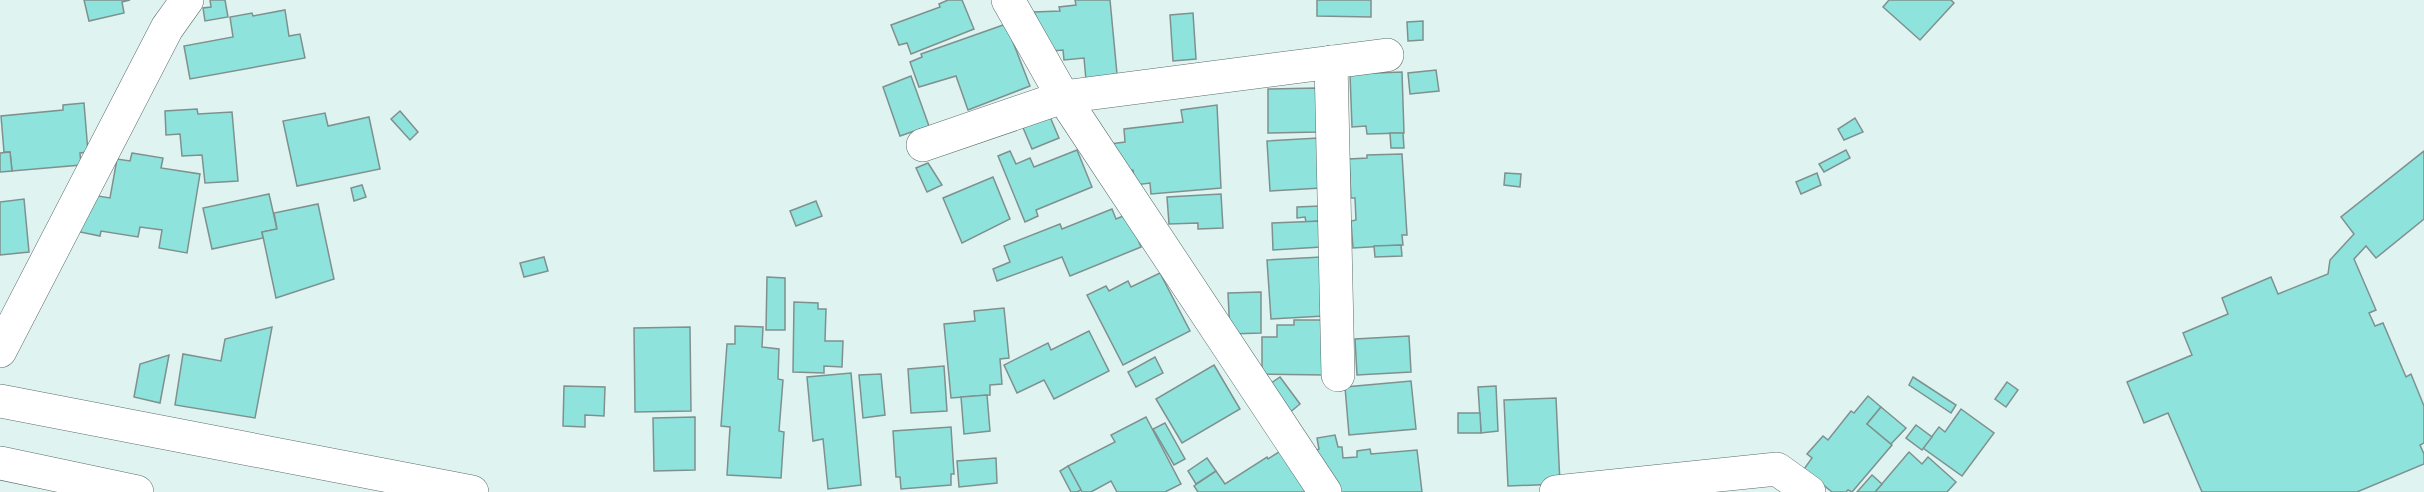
<svg xmlns="http://www.w3.org/2000/svg" width="2424" height="492" viewBox="0 0 2424 492" font-family="'Noto Serif',serif">
<style>
.building{fill:#8ee3dc;stroke:#7f918f;stroke-width:1.5}
.lines{fill:none;stroke-linecap:round;stroke-linejoin:round}
.minor-casing{stroke:#5b6d6b;stroke-width:34}
.tertiary-casing{stroke:#5b6d6b;stroke-width:34}
.minor{stroke:#fff;stroke-width:33}
.tertiary{stroke:#fff;stroke-width:33}
</style>
<rect width="100%" height="100%" fill="#dff3f1"/>
<g class="building">
<path d="M 84,0 L 130,0 L 122,2 L 124,13 L 89,21 Z"/>
<path d="M 210,0 L 225,0 L 228,17 L 205,21 L 203,8 L 211,7 Z"/>
<path d="M 948,0 L 962,0 L 974,29 L 911,54 L 907,43 L 899,45 L 891,25 L 940,7 L 939,4 Z"/>
<path d="M 1075,0 L 1110,0 L 1117,74 L 1086,80 L 1084,58 L 1064,60 L 1063,50 L 1052,51 L 1034,12 L 1060,11 L 1059,7 L 1076,5 Z"/>
<path d="M 1317,0 L 1371,0 L 1371,17 L 1317,16 Z"/>
<path d="M 1889,0 L 1951,0 L 1954,3 L 1920,40 L 1883,7 Z"/>
<path d="M 285,10 L 289,36 L 300,34 L 305,58 L 190,79 L 184,46 L 233,37 L 230,17 L 252,13 L 253,16 Z"/>
<path d="M 1193,13 L 1196,59 L 1173,61 L 1170,15 Z"/>
<path d="M 1423,21 L 1423,40 L 1408,41 L 1407,22 Z"/>
<path d="M 1006,24 L 1030,86 L 968,110 L 956,76 L 919,87 L 910,62 L 922,57 L 921,54 Z"/>
<path d="M 1436,70 L 1439,91 L 1410,94 L 1408,73 Z"/>
<path d="M 1402,72 L 1404,133 L 1367,134 L 1366,126 L 1352,127 L 1350,74 Z"/>
<path d="M 911,76 L 929,126 L 900,136 L 883,87 Z"/>
<path d="M 1317,88 L 1318,132 L 1268,133 L 1268,89 Z"/>
<path d="M 84,103 L 88,152 L 80,153 L 81,165 L 12,171 L 10,152 L 4,152 L 1,116 L 63,110 L 63,105 Z"/>
<path d="M 1217,105 L 1221,188 L 1151,194 L 1150,183 L 1135,185 L 1133,170 L 1123,171 L 1109,144 L 1125,142 L 1124,129 L 1183,122 L 1181,110 Z"/>
<path d="M 197,109 L 198,114 L 232,112 L 238,181 L 205,183 L 202,155 L 182,156 L 180,134 L 166,135 L 165,111 Z"/>
<path d="M 400,111 L 418,132 L 410,140 L 391,119 Z"/>
<path d="M 1048,112 L 1059,138 L 1032,149 L 1021,123 Z"/>
<path d="M 325,113 L 328,126 L 369,117 L 380,169 L 297,186 L 283,121 Z"/>
<path d="M 1855,118 L 1863,132 L 1844,140 L 1838,129 Z"/>
<path d="M 1390,133 L 1403,133 L 1404,148 L 1391,148 Z"/>
<path d="M 1318,138 L 1321,188 L 1270,191 L 1267,141 Z"/>
<path d="M 1077,150 L 1092,187 L 1036,210 L 1038,216 L 1025,222 L 998,156 L 1010,151 L 1016,164 L 1030,158 L 1034,167 Z"/>
<path d="M 1846,150 L 1850,158 L 1824,172 L 1819,164 Z"/>
<path d="M 2424,151 L 2424,219 L 2376,258 L 2366,246 L 2354,259 L 2376,310 L 2369,313 L 2375,326 L 2383,323 L 2406,377 L 2411,374 L 2424,406 L 2424,443 L 2420,445 L 2424,454 L 2424,464 L 2357,492 L 2202,492 L 2168,413 L 2144,423 L 2127,382 L 2192,355 L 2183,333 L 2228,314 L 2222,298 L 2271,277 L 2278,294 L 2328,274 L 2330,260 L 2354,234 L 2341,217 Z"/>
<path d="M 10,152 L 12,171 L 0,172 L 0,153 Z"/>
<path d="M 132,153 L 163,158 L 161,168 L 200,174 L 187,253 L 159,248 L 162,230 L 140,227 L 138,237 L 101,231 L 100,236 L 80,232 L 92,195 L 110,198 L 117,159 L 130,161 Z"/>
<path d="M 1402,154 L 1407,235 L 1402,235 L 1403,245 L 1353,248 L 1351,221 L 1356,220 L 1355,198 L 1351,198 L 1349,159 L 1367,158 L 1367,155 Z"/>
<path d="M 928,163 L 942,185 L 927,192 L 916,168 Z"/>
<path d="M 1505,173 L 1521,174 L 1520,187 L 1504,185 Z"/>
<path d="M 1817,173 L 1821,185 L 1801,194 L 1796,182 Z"/>
<path d="M 993,177 L 1010,219 L 962,243 L 943,198 Z"/>
<path d="M 362,185 L 366,197 L 354,201 L 351,188 Z"/>
<path d="M 269,194 L 277,229 L 262,232 L 263,238 L 212,249 L 203,208 Z"/>
<path d="M 1221,194 L 1223,228 L 1198,229 L 1198,223 L 1169,224 L 1167,197 Z"/>
<path d="M 24,199 L 29,252 L 0,255 L 0,202 Z"/>
<path d="M 816,201 L 822,216 L 796,226 L 790,211 Z"/>
<path d="M 318,204 L 334,279 L 276,298 L 262,232 L 277,229 L 274,213 Z"/>
<path d="M 1320,206 L 1321,221 L 1306,222 L 1305,217 L 1297,218 L 1297,207 Z"/>
<path d="M 1112,209 L 1116,219 L 1128,214 L 1141,247 L 1070,276 L 1062,257 L 997,281 L 993,269 L 1010,262 L 1004,246 L 1060,224 L 1062,229 Z"/>
<path d="M 1321,221 L 1321,247 L 1273,250 L 1272,223 Z"/>
<path d="M 1401,245 L 1402,256 L 1375,257 L 1374,246 Z"/>
<path d="M 544,257 L 548,271 L 524,277 L 520,263 Z"/>
<path d="M 1321,257 L 1324,316 L 1271,319 L 1267,260 Z"/>
<path d="M 1160,273 L 1190,331 L 1123,365 L 1087,295 L 1106,286 L 1109,291 L 1128,281 L 1131,287 Z"/>
<path d="M 767,277 L 785,278 L 785,330 L 766,330 Z"/>
<path d="M 1261,292 L 1261,333 L 1230,334 L 1228,293 Z"/>
<path d="M 794,302 L 818,303 L 818,309 L 826,309 L 825,341 L 843,341 L 842,367 L 824,366 L 824,373 L 793,372 Z"/>
<path d="M 1004,308 L 1009,358 L 1000,359 L 1002,384 L 990,385 L 990,395 L 951,398 L 944,324 L 975,321 L 974,311 Z"/>
<path d="M 1294,320 L 1325,320 L 1324,375 L 1262,374 L 1262,337 L 1277,337 L 1277,325 L 1294,325 Z"/>
<path d="M 735,326 L 763,327 L 762,347 L 779,349 L 778,379 L 783,380 L 779,431 L 784,432 L 781,478 L 727,475 L 730,427 L 721,426 L 727,344 L 735,344 Z"/>
<path d="M 272,327 L 255,418 L 175,405 L 183,354 L 221,361 L 225,339 Z"/>
<path d="M 690,327 L 691,411 L 635,412 L 634,328 Z"/>
<path d="M 1089,331 L 1109,371 L 1054,399 L 1044,380 L 1017,393 L 1004,365 L 1048,343 L 1051,350 Z"/>
<path d="M 1409,336 L 1411,372 L 1357,375 L 1355,339 Z"/>
<path d="M 169,355 L 160,403 L 134,397 L 140,364 Z"/>
<path d="M 1155,357 L 1163,373 L 1136,387 L 1128,372 Z"/>
<path d="M 1214,365 L 1240,409 L 1182,443 L 1156,399 Z"/>
<path d="M 944,366 L 947,411 L 911,413 L 908,369 Z"/>
<path d="M 851,373 L 861,485 L 828,489 L 823,439 L 813,441 L 807,377 Z"/>
<path d="M 881,374 L 885,415 L 863,418 L 859,375 Z"/>
<path d="M 1280,377 L 1300,404 L 1288,414 L 1267,386 Z"/>
<path d="M 1913,377 L 1956,405 L 1951,413 L 1909,385 Z"/>
<path d="M 1411,381 L 1416,429 L 1349,435 L 1345,387 Z"/>
<path d="M 2007,382 L 2018,390 L 2006,407 L 1995,399 Z"/>
<path d="M 564,386 L 605,387 L 604,416 L 585,415 L 585,427 L 563,426 Z"/>
<path d="M 1496,386 L 1498,431 L 1481,433 L 1478,387 Z"/>
<path d="M 987,395 L 990,431 L 964,434 L 961,397 Z"/>
<path d="M 1868,396 L 1881,407 L 1867,424 L 1892,445 L 1852,492 L 1848,490 L 1846,492 L 1832,492 L 1804,469 L 1812,458 L 1807,454 L 1823,436 L 1828,440 L 1851,411 L 1854,413 Z"/>
<path d="M 1556,398 L 1560,484 L 1508,486 L 1504,400 Z"/>
<path d="M 1881,407 L 1906,428 L 1891,444 L 1867,424 Z"/>
<path d="M 1961,409 L 1994,433 L 1962,476 L 1923,448 L 1939,427 L 1945,432 Z"/>
<path d="M 1458,413 L 1480,413 L 1481,433 L 1458,433 Z"/>
<path d="M 695,417 L 695,470 L 654,471 L 653,418 Z"/>
<path d="M 1146,417 L 1181,484 L 1165,492 L 1117,492 L 1111,481 L 1091,492 L 1082,492 L 1068,466 L 1115,442 L 1111,435 Z"/>
<path d="M 1165,423 L 1185,459 L 1174,465 L 1153,429 Z"/>
<path d="M 1916,425 L 1932,437 L 1922,450 L 1906,438 Z"/>
<path d="M 951,427 L 954,474 L 951,474 L 951,485 L 901,489 L 900,477 L 896,477 L 893,431 Z"/>
<path d="M 1335,435 L 1338,447 L 1342,447 L 1343,458 L 1357,457 L 1357,451 L 1370,449 L 1371,454 L 1417,450 L 1422,492 L 1341,492 L 1315,451 L 1319,449 L 1317,438 Z"/>
<path d="M 1282,450 L 1317,492 L 1198,492 L 1194,486 L 1216,471 L 1225,484 L 1267,457 L 1268,459 Z"/>
<path d="M 1909,452 L 1922,464 L 1928,457 L 1956,482 L 1947,492 L 1875,492 Z"/>
<path d="M 996,458 L 997,483 L 959,487 L 957,461 Z"/>
<path d="M 1207,458 L 1216,471 L 1196,484 L 1188,471 Z"/>
<path d="M 1068,466 L 1081,490 L 1077,492 L 1071,492 L 1060,471 Z"/>
<path d="M 1872,475 L 1882,484 L 1875,492 L 1857,492 Z"/>
</g>
<g class="lines">
<defs>
<g id="minor">
<path d="M 1008,0 L 1063,97 L 1325,492"/>
<path d="M 1331,62 L 1338,375"/>
<path d="M 923,145 L 1063,97 L 1387,55"/>
<path d="M 0,351 L 167,28 L 187,0"/>
<path d="M 0,401 L 472,492"/>
<path d="M 1556,492 L 1777,469 L 1809,492"/>
</g>
<path id="tertiary" d="M 0,463 L 137,492"/>
</defs>
<use href="#minor" class="minor-casing"/>
<use href="#tertiary" class="tertiary-casing"/>
<use href="#minor" class="minor"/>
<use href="#tertiary" class="tertiary"/>
</g>
</svg>
